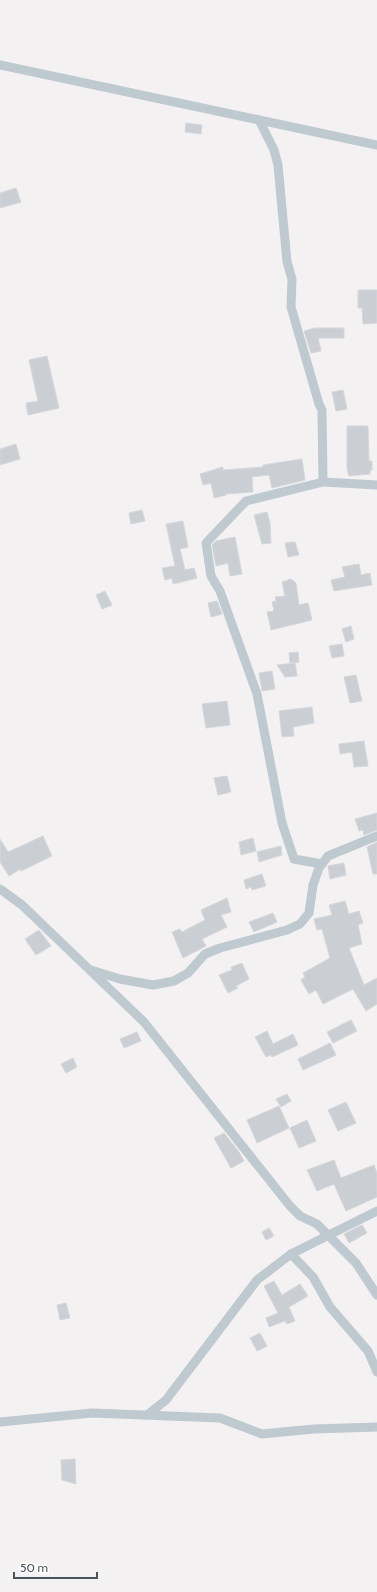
<svg xmlns="http://www.w3.org/2000/svg" width="377" height="1592" viewBox="0 0 377 1592" font-family="Cabin,sans-serif">
<style>
.building{fill:#cbced3;stroke:#d5d7dc}
.lines{fill:none;stroke-linecap:round;stroke-linejoin:round}
.minor{stroke:#bec9d0;stroke-width:9}
</style>
<rect width="100%" height="100%" fill="#f3f1f1"/>
<g class="building">
<path d="M 186,123 L 202,125 L 201,134 L 185,132 Z"/>
<path d="M 16,188 L 21,202 L 0,208 L 0,193 Z"/>
<path d="M 358,290 L 377,290 L 377,323 L 363,324 L 362,308 L 358,308 Z"/>
<path d="M 315,328 L 344,328 L 344,338 L 318,338 L 321,351 L 311,353 L 304,331 Z"/>
<path d="M 47,356 L 59,408 L 28,415 L 26,403 L 38,401 L 29,360 Z"/>
<path d="M 343,390 L 347,409 L 336,411 L 332,392 Z"/>
<path d="M 347,426 L 368,426 L 369,461 L 372,461 L 372,470 L 370,471 L 370,474 L 349,476 L 347,469 Z"/>
<path d="M 16,444 L 20,459 L 0,465 L 0,449 Z"/>
<path d="M 302,459 L 305,480 L 272,488 L 269,475 L 252,477 L 253,492 L 226,494 L 226,495 L 214,498 L 211,483 L 203,485 L 200,474 L 223,467 L 223,470 L 263,467 L 263,465 Z"/>
<path d="M 142,510 L 145,521 L 131,524 L 129,513 Z"/>
<path d="M 267,512 L 270,523 L 271,543 L 262,544 L 254,515 Z"/>
<path d="M 183,521 L 188,547 L 180,549 L 185,570 L 194,568 L 197,578 L 173,584 L 172,578 L 165,580 L 162,568 L 175,566 L 166,524 Z"/>
<path d="M 235,537 L 242,574 L 230,576 L 228,563 L 216,566 L 212,545 L 216,541 Z"/>
<path d="M 295,542 L 299,555 L 288,557 L 285,543 Z"/>
<path d="M 359,564 L 361,575 L 370,573 L 372,585 L 334,591 L 331,580 L 345,577 L 342,567 Z"/>
<path d="M 291,579 L 296,583 L 299,605 L 308,603 L 312,620 L 271,630 L 267,612 L 274,611 L 272,602 L 276,601 L 275,597 L 285,596 L 282,582 Z"/>
<path d="M 105,591 L 112,605 L 102,609 L 96,595 Z"/>
<path d="M 217,601 L 222,614 L 211,617 L 208,603 Z"/>
<path d="M 351,626 L 354,639 L 346,642 L 342,629 Z"/>
<path d="M 342,644 L 344,656 L 332,658 L 329,646 Z"/>
<path d="M 298,652 L 299,662 L 290,663 L 289,653 Z"/>
<path d="M 295,663 L 297,676 L 285,677 L 277,665 Z"/>
<path d="M 272,671 L 275,689 L 262,691 L 259,673 Z"/>
<path d="M 356,675 L 362,701 L 350,703 L 344,677 Z"/>
<path d="M 227,701 L 230,725 L 206,728 L 202,704 Z"/>
<path d="M 312,707 L 314,723 L 293,727 L 294,736 L 282,737 L 279,711 Z"/>
<path d="M 364,741 L 368,766 L 354,767 L 352,752 L 340,754 L 339,744 Z"/>
<path d="M 227,776 L 231,792 L 218,795 L 214,778 Z"/>
<path d="M 377,813 L 377,830 L 364,835 L 363,830 L 359,831 L 355,819 Z"/>
<path d="M 43,836 L 52,856 L 21,871 L 20,869 L 9,876 L 0,862 L 0,839 L 8,852 Z"/>
<path d="M 253,838 L 256,851 L 241,855 L 239,842 Z"/>
<path d="M 377,842 L 377,874 L 373,874 L 367,847 Z"/>
<path d="M 281,846 L 282,855 L 259,862 L 257,852 Z"/>
<path d="M 344,863 L 346,875 L 330,879 L 328,866 Z"/>
<path d="M 262,874 L 266,886 L 252,890 L 251,887 L 246,889 L 244,880 Z"/>
<path d="M 227,898 L 231,912 L 221,915 L 227,927 L 202,939 L 206,946 L 183,958 L 172,932 L 180,929 L 182,932 L 205,920 L 201,910 Z"/>
<path d="M 345,901 L 349,914 L 359,911 L 363,923 L 358,925 L 362,944 L 349,948 L 364,985 L 377,978 L 377,1004 L 366,1011 L 353,989 L 323,1004 L 316,990 L 309,994 L 301,980 L 305,977 L 303,973 L 330,958 L 322,929 L 317,930 L 314,919 L 332,915 L 329,905 Z"/>
<path d="M 273,913 L 277,922 L 254,932 L 249,922 Z"/>
<path d="M 39,930 L 51,946 L 36,955 L 25,939 Z"/>
<path d="M 242,963 L 249,979 L 236,986 L 238,988 L 228,993 L 219,975 L 232,970 L 231,967 Z"/>
<path d="M 351,1020 L 357,1031 L 333,1043 L 327,1032 Z"/>
<path d="M 267,1031 L 273,1044 L 293,1034 L 298,1045 L 272,1057 L 271,1055 L 266,1057 L 255,1037 Z"/>
<path d="M 137,1032 L 141,1041 L 124,1048 L 120,1039 Z"/>
<path d="M 330,1043 L 336,1055 L 303,1070 L 298,1059 Z"/>
<path d="M 73,1058 L 77,1067 L 66,1073 L 61,1064 Z"/>
<path d="M 287,1094 L 291,1101 L 281,1107 L 276,1099 Z"/>
<path d="M 346,1102 L 356,1123 L 338,1131 L 328,1110 Z"/>
<path d="M 279,1106 L 289,1128 L 257,1143 L 247,1120 Z"/>
<path d="M 307,1120 L 316,1141 L 299,1148 L 290,1128 Z"/>
<path d="M 224,1133 L 239,1152 L 244,1161 L 231,1168 L 214,1138 Z"/>
<path d="M 334,1160 L 341,1178 L 374,1165 L 377,1173 L 377,1197 L 346,1211 L 334,1184 L 317,1191 L 307,1170 Z"/>
<path d="M 362,1225 L 367,1233 L 349,1243 L 344,1234 Z"/>
<path d="M 269,1228 L 274,1236 L 266,1240 L 262,1232 Z"/>
<path d="M 274,1281 L 282,1295 L 300,1284 L 308,1296 L 289,1307 L 295,1321 L 287,1324 L 285,1321 L 269,1327 L 266,1318 L 278,1313 L 264,1286 Z"/>
<path d="M 66,1303 L 70,1318 L 60,1320 L 57,1305 Z"/>
<path d="M 260,1333 L 267,1346 L 257,1351 L 250,1338 Z"/>
<path d="M 75,1459 L 76,1484 L 62,1480 L 61,1460 Z"/>
</g>
<g class="lines">
<g class="minor">
<path d="M 0,65 L 377,145"/>
<path d="M 259,120 L 274,150 L 278,165 L 287,262 L 292,279 L 291,307 L 319,404 L 322,410 L 323,482 L 377,485"/>
<path d="M 322,864 L 294,859 L 282,823 L 257,694 L 220,591 L 211,576 L 206,543 L 246,501 L 323,482"/>
<path d="M 0,889 L 22,905 L 144,1022 L 290,1206 L 300,1216 L 317,1224 L 356,1263 L 377,1295"/>
<path d="M 91,970 L 120,979 L 153,985 L 174,981 L 188,973 L 205,954 L 220,948 L 287,930 L 300,924 L 309,913 L 313,885 L 319,868 L 328,856 L 377,836"/>
<path d="M 291,1254 L 313,1277 L 330,1307 L 368,1351 L 377,1372"/>
<path d="M 147,1415 L 166,1400 L 257,1280 L 291,1254 L 377,1211"/>
<path d="M 0,1422 L 92,1413 L 220,1418 L 262,1434 L 314,1429 L 377,1427"/>
</g>
</g>
<path d="M14 1572v6h83v-6" fill="none" stroke="#48555f" stroke-width="2"/>
<text x="20" y="1572" font-size="12" fill="#48555f" stroke="#ffffff" stroke-width="3" paint-order="stroke">50 m</text>
</svg>
